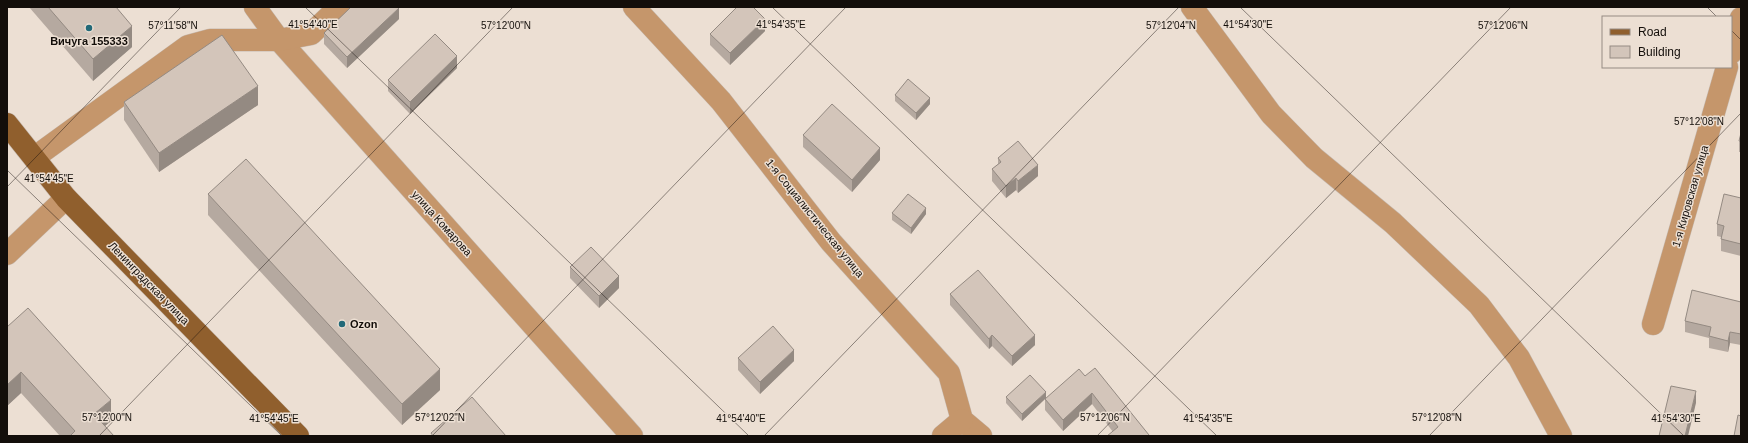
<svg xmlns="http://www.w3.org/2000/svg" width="1748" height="443" viewBox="0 0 1748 443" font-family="Arial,sans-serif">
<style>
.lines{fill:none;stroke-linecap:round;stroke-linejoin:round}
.minor-casing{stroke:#c5b9af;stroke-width:23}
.major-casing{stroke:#c5b9af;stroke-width:23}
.minor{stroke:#c5966b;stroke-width:22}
.major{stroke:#905f2d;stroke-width:22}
.wall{fill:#b5a9a0}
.shaded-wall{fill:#948a82}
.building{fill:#d3c5ba;stroke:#948a82}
.ticks{fill:none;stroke:#130e0a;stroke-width:1;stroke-opacity:0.45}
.poi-dot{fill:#226978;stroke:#ecdfd3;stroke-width:1.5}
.labels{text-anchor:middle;stroke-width:3;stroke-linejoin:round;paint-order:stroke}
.poi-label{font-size:11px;font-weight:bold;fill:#130e0a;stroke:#ecdfd3}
.street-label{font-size:11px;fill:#130e0a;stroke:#ecdfd3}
.ticks-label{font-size:10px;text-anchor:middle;fill:#130e0a;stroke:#ecdfd3;stroke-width:3;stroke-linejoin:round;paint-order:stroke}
</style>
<rect width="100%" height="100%" fill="#ecdfd3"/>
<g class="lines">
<defs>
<g id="minor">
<path d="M 255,7 L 279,40 L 632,436"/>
<path d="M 634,7 L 721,101 L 831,242 L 949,373 L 962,420 L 981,436"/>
<path d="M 1192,7 L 1271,114 L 1314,158 L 1393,223 L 1479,305 L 1519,358 L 1561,436"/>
<path d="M 1731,53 L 1741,18"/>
<path d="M 35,157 L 188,46 L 210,40 L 279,40 L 311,34 L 339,7"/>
<path d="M 7,254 L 66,198"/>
<path d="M 1653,324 L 1727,67"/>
<path d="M 943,436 L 962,420"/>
</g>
<path id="major" d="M 7,124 L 66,198 L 298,436"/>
</defs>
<use href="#minor" class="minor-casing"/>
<use href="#major" class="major-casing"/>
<use href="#minor" class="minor"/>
<use href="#major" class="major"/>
</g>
<g class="wall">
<path d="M 29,7 L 116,7 L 132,47 L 93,81 Z"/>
<path d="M 399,19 L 347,68 L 324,44 L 324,33 Z"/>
<path d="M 765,31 L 730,65 L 710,45 L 710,34 Z"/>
<path d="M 457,68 L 410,114 L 388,91 L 388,80 Z"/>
<path d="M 895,95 L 930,104 L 916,120 L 895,101 Z"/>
<path d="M 124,102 L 258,105 L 159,172 L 124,120 Z"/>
<path d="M 1741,133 L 1741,152 L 1739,152 L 1739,141 Z"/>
<path d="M 803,135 L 880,160 L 852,192 L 803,147 Z"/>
<path d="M 998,158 L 1038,176 L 1018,193 L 1016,190 L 1006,198 L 992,181 L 992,169 L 998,164 Z"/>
<path d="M 208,194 L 440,390 L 402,425 L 208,215 Z"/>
<path d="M 1741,198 L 1741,256 L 1721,251 L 1721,237 L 1717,236 L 1717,224 Z"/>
<path d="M 892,213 L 926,214 L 911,234 L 892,220 Z"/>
<path d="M 570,267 L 619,288 L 599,308 L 570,278 Z"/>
<path d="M 950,294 L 1035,345 L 1012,366 L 992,346 L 989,349 L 950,305 Z"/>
<path d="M 1741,302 L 1741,345 L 1730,343 L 1728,352 L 1709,348 L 1709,338 L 1685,332 L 1685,321 Z"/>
<path d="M 7,327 L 111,421 L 105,426 L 114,436 L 60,436 L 21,393 L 7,406 Z"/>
<path d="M 738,358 L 794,361 L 760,394 L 738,370 Z"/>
<path d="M 1085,376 L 1149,436 L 1113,432 L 1092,404 L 1063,431 L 1045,410 L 1045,399 Z"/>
<path d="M 1006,397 L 1046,398 L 1022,421 L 1006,403 Z"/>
</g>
<g class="shaded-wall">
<path d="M 399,8 L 399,19 L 347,68 L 347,57 Z"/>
<path d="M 765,19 L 765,31 L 730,65 L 730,53 Z"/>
<path d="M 132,26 L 132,47 L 93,81 L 93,59 Z"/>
<path d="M 457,56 L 457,68 L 410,114 L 410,102 Z"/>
<path d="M 258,86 L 258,105 L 159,172 L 159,153 Z"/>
<path d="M 930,98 L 930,104 L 916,120 L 916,113 Z"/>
<path d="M 880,148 L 880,160 L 852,192 L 852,180 Z"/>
<path d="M 1038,165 L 1038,176 L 1018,193 L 1018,181 Z"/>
<path d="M 1016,178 L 1016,190 L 1006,198 L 1006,186 Z"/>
<path d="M 926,208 L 926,214 L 911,234 L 911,228 Z"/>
<path d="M 619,276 L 619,288 L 599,308 L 599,296 Z"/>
<path d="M 1730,332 L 1730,343 L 1728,352 L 1728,341 Z"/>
<path d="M 992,335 L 992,346 L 989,349 L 989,339 Z"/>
<path d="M 1035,335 L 1035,345 L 1012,366 L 1012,356 Z"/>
<path d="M 794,350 L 794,361 L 760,394 L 760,382 Z"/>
<path d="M 440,369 L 440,390 L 402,425 L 402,404 Z"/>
<path d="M 21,372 L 21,393 L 7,406 L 7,385 Z"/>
<path d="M 1696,391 L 1696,403 L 1688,436 L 1685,436 Z"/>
<path d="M 1046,392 L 1046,398 L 1022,421 L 1022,414 Z"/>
<path d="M 1092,393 L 1092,404 L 1063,431 L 1063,420 Z"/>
<path d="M 111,400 L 111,421 L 94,435 L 94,414 Z"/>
</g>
<g class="building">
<path d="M 48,7 L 116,7 L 132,26 L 93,59 Z"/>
<path d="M 351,7 L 398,7 L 399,8 L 347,57 L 324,33 Z"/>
<path d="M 737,7 L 753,7 L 765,19 L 730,53 L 710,34 Z"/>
<path d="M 435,34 L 457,56 L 410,102 L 388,80 Z"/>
<path d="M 222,35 L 258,86 L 159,153 L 124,102 Z"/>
<path d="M 908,79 L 930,98 L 916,113 L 895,95 Z"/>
<path d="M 832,104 L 880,148 L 852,180 L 803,135 Z"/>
<path d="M 1741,133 L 1741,141 L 1739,141 Z"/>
<path d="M 1018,141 L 1038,165 L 1018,181 L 1016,178 L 1006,186 L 992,169 L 1001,162 L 998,158 Z"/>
<path d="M 246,159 L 440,369 L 402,404 L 208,194 Z"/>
<path d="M 908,194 L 926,208 L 911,228 L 892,213 Z"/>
<path d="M 1724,194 L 1741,198 L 1741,244 L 1721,239 L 1724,226 L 1717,224 Z"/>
<path d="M 591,247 L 619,276 L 599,296 L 570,267 Z"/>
<path d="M 978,270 L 1035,335 L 1012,356 L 992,335 L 989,339 L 950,294 Z"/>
<path d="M 1692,290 L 1741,302 L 1741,334 L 1730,332 L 1728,341 L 1709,336 L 1711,327 L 1685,321 Z"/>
<path d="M 28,308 L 111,400 L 94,414 L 114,436 L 70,436 L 75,431 L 21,372 L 7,385 L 7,327 Z"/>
<path d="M 773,326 L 794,350 L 760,382 L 738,358 Z"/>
<path d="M 1095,368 L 1149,435 L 1148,436 L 1107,436 L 1118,427 L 1092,393 L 1063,420 L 1045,399 L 1079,369 L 1085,376 Z"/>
<path d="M 1030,375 L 1046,392 L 1022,414 L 1006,397 Z"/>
<path d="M 1671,386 L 1696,391 L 1685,436 L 1659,436 Z"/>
<path d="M 472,397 L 506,436 L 433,436 L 431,433 Z"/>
<path d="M 1738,415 L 1741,416 L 1741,436 L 1734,436 Z"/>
</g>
<path class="ticks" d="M 305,7 L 749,436M 772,7 L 1217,436M 1240,7 L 1684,436M 1707,7 L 1717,17M 1731,30 L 1741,40M 7,170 L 282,436M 7,187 L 181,7M 99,436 L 513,7M 432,436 L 846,7M 764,436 L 1179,7M 1097,436 L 1511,7M 1429,436 L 1741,113"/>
<g class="poi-dot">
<circle cx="89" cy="28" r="4"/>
<circle cx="342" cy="324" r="4"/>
</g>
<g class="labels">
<g class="poi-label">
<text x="89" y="45">Вичуга 155333</text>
<text x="350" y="328" text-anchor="start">Ozon</text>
</g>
<g class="street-label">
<text transform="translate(1690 196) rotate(-74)" y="4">1-я Кировская улица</text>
<text transform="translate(815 218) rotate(51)" y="4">1-я Социалистическая улица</text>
<text transform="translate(442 223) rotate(48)" y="4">улица Комарова</text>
<text transform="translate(149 283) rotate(46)" y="4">Ленинградская улица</text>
</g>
</g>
<g class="ticks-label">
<text x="313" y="28">41°54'40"E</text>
<text x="781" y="28">41°54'35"E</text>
<text x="1248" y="28">41°54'30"E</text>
<text x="506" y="29">57°12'00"N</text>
<text x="1171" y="29">57°12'04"N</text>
<text x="1503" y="29">57°12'06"N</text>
<text x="173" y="29">57°11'58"N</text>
<text x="1699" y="125">57°12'08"N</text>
<text x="49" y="182">41°54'45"E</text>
<text x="107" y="421">57°12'00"N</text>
<text x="440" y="421">57°12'02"N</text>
<text x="1105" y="421">57°12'06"N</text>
<text x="1437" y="421">57°12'08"N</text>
<text x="274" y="422">41°54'45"E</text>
<text x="741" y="422">41°54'40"E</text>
<text x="1208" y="422">41°54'35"E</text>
<text x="1676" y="422">41°54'30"E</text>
</g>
<rect width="1748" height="443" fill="none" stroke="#130e0a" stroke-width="16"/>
<rect x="1602" y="16" width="130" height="52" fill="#ecdfd3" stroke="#958b83"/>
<rect x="1610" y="29" width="20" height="6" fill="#905f2d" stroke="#958b83"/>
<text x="1638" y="36" font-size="12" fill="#130e0a">Road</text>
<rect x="1610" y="46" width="20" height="12" fill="#d3c5ba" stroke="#958b83"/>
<text x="1638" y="56" font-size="12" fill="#130e0a">Building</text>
</svg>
